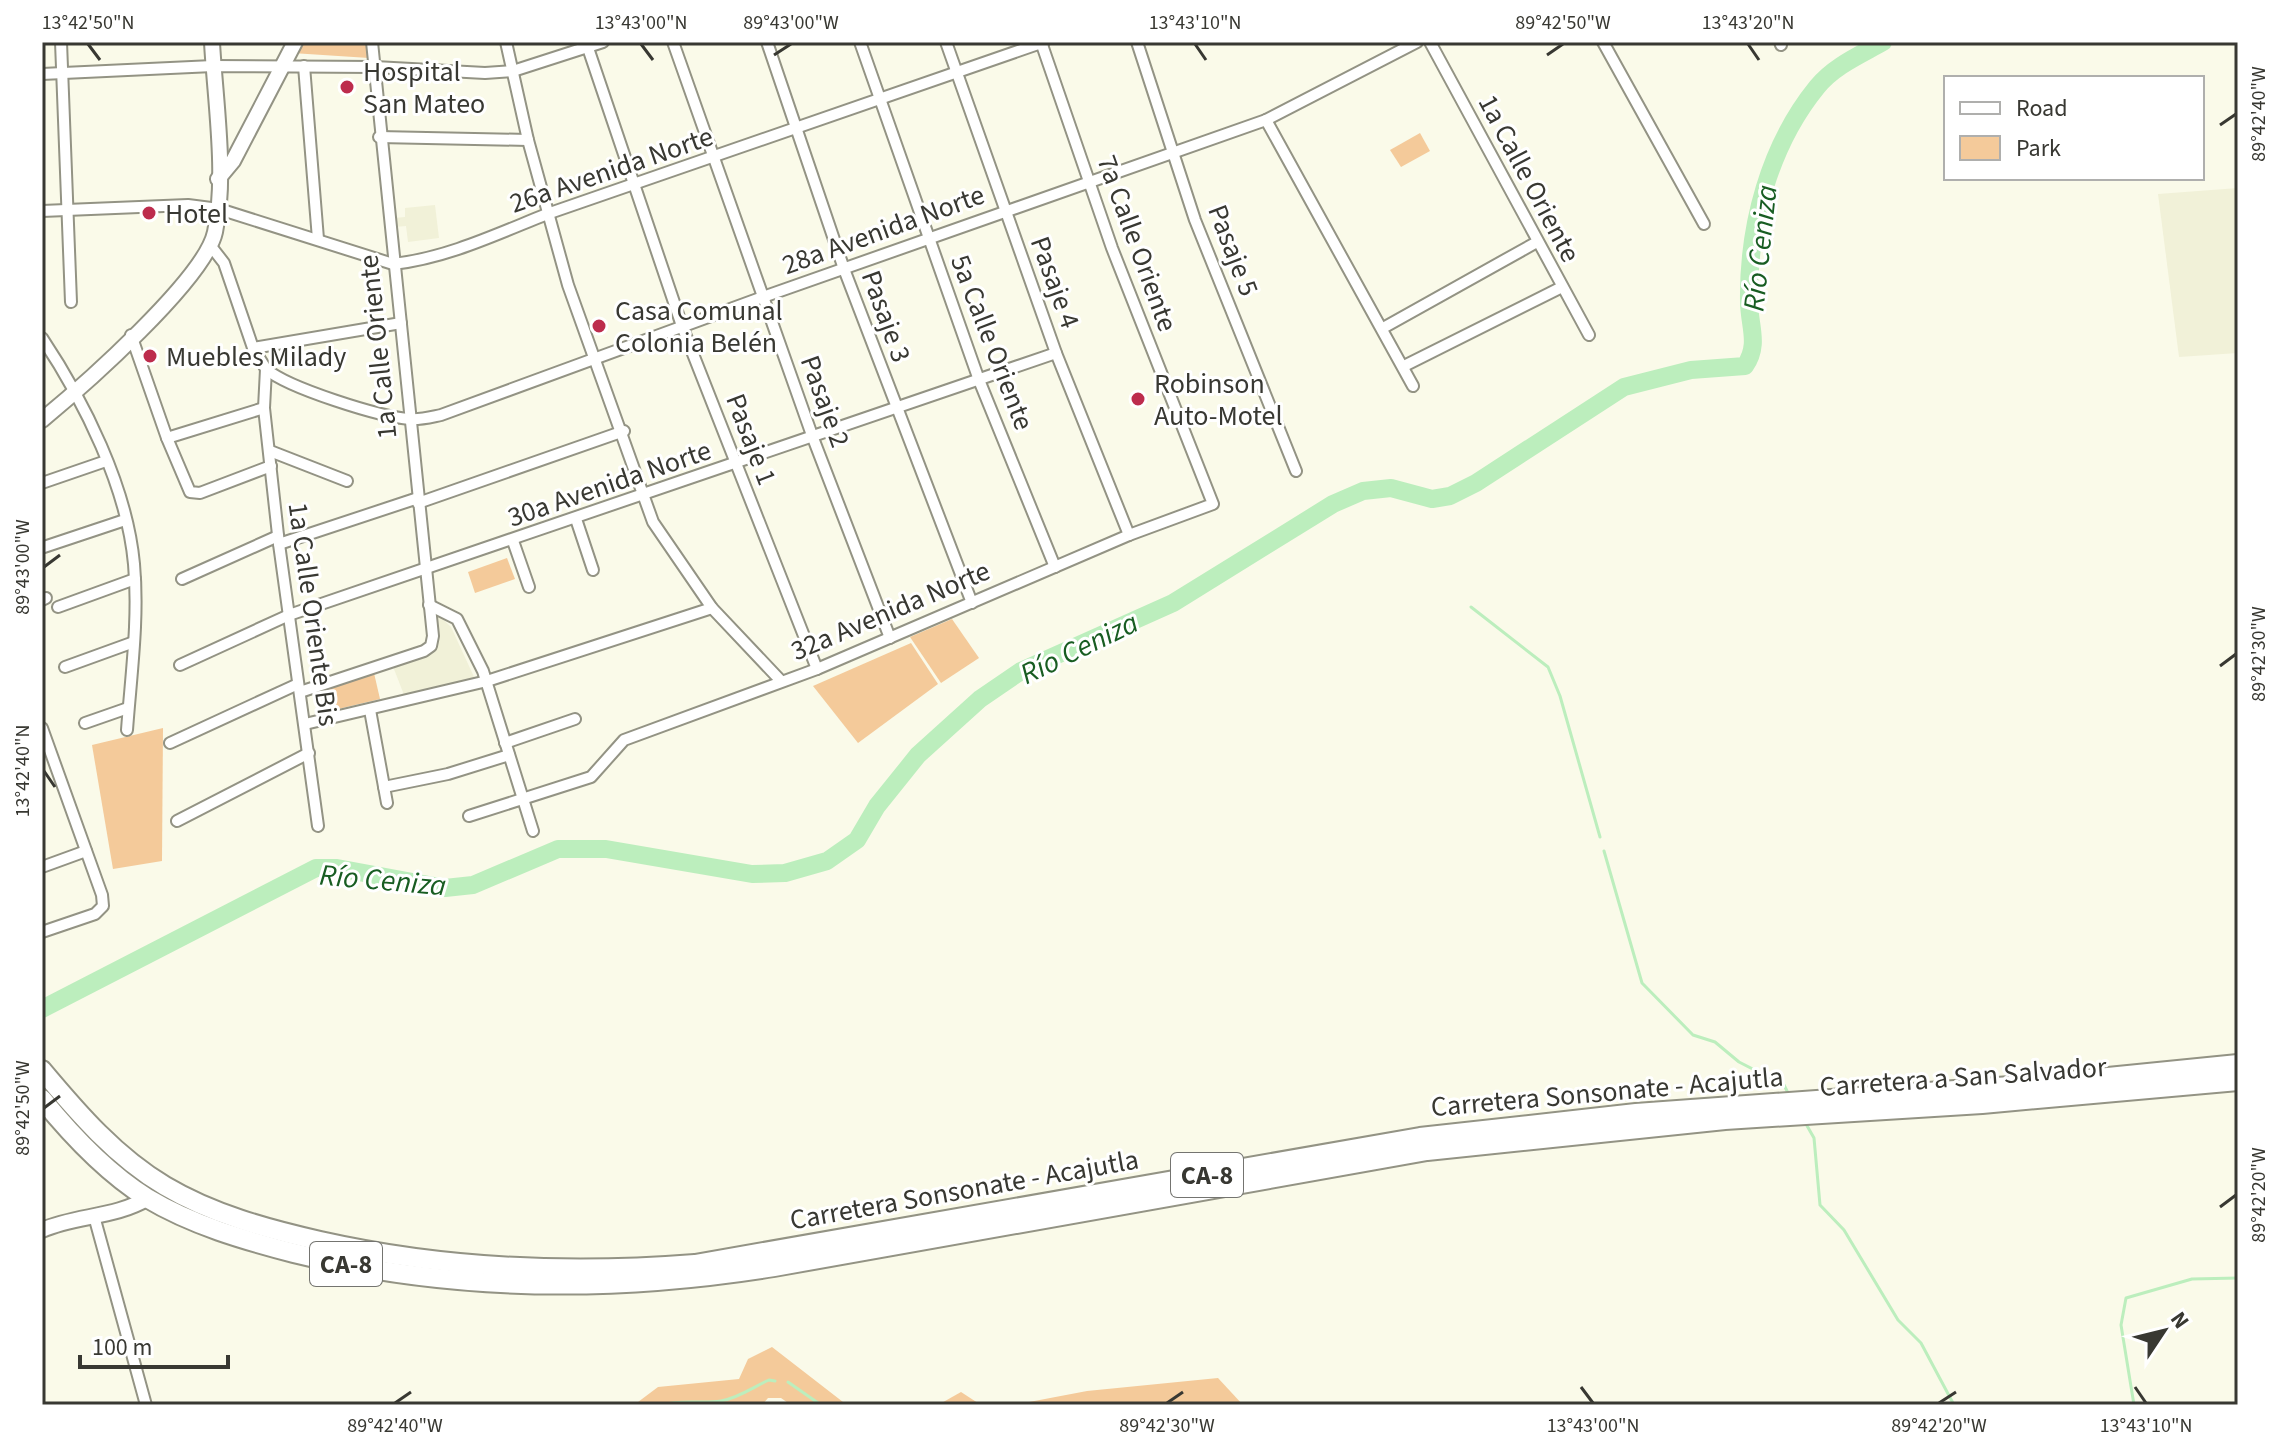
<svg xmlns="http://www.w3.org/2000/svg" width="2280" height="1447" viewBox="0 0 2280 1447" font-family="'Source Sans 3',sans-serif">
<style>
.built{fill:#f1f1d8}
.green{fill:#f4ca9a}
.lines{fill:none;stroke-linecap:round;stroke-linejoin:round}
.stream{stroke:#bceebd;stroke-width:3}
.river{stroke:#bceebd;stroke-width:18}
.street-casing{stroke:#939384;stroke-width:14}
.secondary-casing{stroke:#939384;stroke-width:18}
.highway-casing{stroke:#939384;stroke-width:22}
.street{stroke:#fff;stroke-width:10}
.secondary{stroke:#fff;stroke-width:14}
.highway{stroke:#fff;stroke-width:18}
.ticks{fill:none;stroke:#383832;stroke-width:3}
.poi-dot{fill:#bd2c4d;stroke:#fff;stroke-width:3}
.labels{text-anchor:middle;stroke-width:6;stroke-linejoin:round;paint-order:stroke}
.shield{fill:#fff;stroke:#747470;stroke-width:2}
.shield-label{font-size:26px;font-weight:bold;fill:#383832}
.poi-label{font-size:28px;fill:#383832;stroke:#fff;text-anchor:start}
.street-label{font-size:28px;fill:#383832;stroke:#fff}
.water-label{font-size:30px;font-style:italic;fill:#185d22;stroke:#fff}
.neatline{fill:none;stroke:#383832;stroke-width:3}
.ticks-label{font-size:20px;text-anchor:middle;fill:#383832}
</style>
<rect width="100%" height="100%" fill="#fafae9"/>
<g class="built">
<path d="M 2238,188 L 2238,353 L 2179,357 L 2158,194 Z"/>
<path d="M 435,205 L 439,238 L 408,242 L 406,226 L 395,227 L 394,218 L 405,217 L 405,208 Z"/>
<path d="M 432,609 L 451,627 L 475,679 L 406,700 L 392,664 L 428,653 Z"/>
</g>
<g class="green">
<path d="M 299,42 L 368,42 L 369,58 L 292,53 Z"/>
<path d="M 1420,133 L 1430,151 L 1401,167 L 1390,150 Z"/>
<path d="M 507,558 L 515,579 L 475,593 L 468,572 Z"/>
<path d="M 952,619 L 979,658 L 941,683 L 910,637 Z"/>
<path d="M 911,643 L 938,684 L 858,743 L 813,686 Z"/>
<path d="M 374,673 L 380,699 L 334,710 L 328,685 Z"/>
<path d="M 163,728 L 162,861 L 113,869 L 92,745 Z"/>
<path d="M 772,1347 L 843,1402 L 854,1405 L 791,1405 L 781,1398 L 768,1398 L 762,1405 L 634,1405 L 658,1387 L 739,1379 L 748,1359 Z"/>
<path d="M 1218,1378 L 1243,1405 L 1014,1405 L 1087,1391 Z"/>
<path d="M 961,1392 L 981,1405 L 938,1405 Z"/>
</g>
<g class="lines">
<g class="stream">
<path d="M 1471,607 L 1548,667 L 1560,696 L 1600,837"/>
<path d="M 1604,851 L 1642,983 L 1693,1035 L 1715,1042 L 1739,1062 L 1784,1085 L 1788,1093"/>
<path d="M 1806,1124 L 1814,1138 L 1820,1205 L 1844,1230 L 1898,1320 L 1921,1343 L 1954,1405"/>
<path d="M 788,1382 L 821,1405"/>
<path d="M 662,1405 C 682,1399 701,1404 721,1401 C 739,1398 753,1387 769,1380 L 775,1381"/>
<path d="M 2134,1405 L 2121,1325 L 2126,1298 L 2192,1279 L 2238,1278"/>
</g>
<path class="river" d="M 42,1009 L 316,868 L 337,868 L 445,888 L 473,885 L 558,849 L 606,849 L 752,874 L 785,873 L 827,861 L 857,840 L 877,806 L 918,755 L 980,699 L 1021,671 L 1173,603 L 1333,504 L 1363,491 L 1391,488 L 1432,499 L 1450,496 L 1476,483 L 1624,387 L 1691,370 L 1745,366 C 1760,344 1749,326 1749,301 C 1748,226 1769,146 1817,87 C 1834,66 1860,55 1883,42"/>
<defs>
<g id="street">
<path d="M 61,42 L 71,302"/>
<path d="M 506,42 L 528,140 L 568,285 L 653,522 L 712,608 L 781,681"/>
<path d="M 586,42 L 682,326 L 817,669"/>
<path d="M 673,42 L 813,438 L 890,638"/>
<path d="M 767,42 L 844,269 L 972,603"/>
<path d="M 860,42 L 979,380 L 1055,567"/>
<path d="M 946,42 L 1056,353 L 1129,535"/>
<path d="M 1137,42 L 1195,220 L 1296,471"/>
<path d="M 1430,42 L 1589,335"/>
<path d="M 1603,42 L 1704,224"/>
<path d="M 1780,42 L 1781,45"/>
<path d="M 304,66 L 318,239"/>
<path d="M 42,74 L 213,66 L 375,67 L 485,73 L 513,71 L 603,42"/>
<path d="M 1266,120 L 1413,386"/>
<path d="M 379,137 L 528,140"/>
<path d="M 42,211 L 188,205 L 219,209 L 393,264 C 447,258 497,234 547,214 L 1044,42"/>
<path d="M 210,245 L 224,263 L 253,348 L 266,369 L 264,408 L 279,544 L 318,826"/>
<path d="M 1383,328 L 1537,242"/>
<path d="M 131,335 L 167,438 L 190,492 L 200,493 L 271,466"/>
<path d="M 42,338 C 84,401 127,487 134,564 C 139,619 131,675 127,730"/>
<path d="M 253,348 L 401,323"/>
<path d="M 1404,366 L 1562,287"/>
<path d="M 266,369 C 288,388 380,417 410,419 C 420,420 431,417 441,415 L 763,297 L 1266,120 L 1417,42"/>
<path d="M 167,438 L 264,408"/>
<path d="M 270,451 L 347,481"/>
<path d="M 42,483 L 106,461"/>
<path d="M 418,503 L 624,431"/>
<path d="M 576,519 L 593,570"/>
<path d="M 513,541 L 529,587"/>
<path d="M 279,544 L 418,498"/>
<path d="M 44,547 L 125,520"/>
<path d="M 182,579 L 278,536"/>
<path d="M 42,600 L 46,598"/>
<path d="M 429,605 L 457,619 L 483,671 L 533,831"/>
<path d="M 58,607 L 135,579"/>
<path d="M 180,665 L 289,615 L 1056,353"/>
<path d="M 65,667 L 134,642"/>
<path d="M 300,692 L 424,651 L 431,646 L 433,636 L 372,42"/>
<path d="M 370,710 L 387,803"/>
<path d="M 85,723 L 128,708"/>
<path d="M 305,724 L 487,681 L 712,608"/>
<path d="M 42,728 L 102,895 L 103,906 L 95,914 L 42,932"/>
<path d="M 170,743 L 298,684"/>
<path d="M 505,743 L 575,719"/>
<path d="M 384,787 L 448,774 L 509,755"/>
<path d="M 469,816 L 591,777 L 624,740 L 817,669 L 1129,535 L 1213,504 L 1112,248 L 1041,42"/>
<path d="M 177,821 L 309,753"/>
<path d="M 42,867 L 86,851"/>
<path d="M 94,1216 L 146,1405"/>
</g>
<g id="secondary">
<path d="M 218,179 L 233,161 L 295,42"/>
<path d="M 42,420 C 82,387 205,279 215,232 C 227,175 215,100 212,42"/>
<path d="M 42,1230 C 77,1215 115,1218 148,1198"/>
</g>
<g id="highway">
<path d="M 42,1070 C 78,1113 116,1157 165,1186 C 212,1214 267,1229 320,1241 C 445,1269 568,1274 695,1264 L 1420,1137 L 1636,1113 L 2038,1084 L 2238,1064"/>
<path d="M 42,1099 C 72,1136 107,1173 147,1198 C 192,1225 244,1240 294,1253 C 453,1292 613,1293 774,1267 L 1427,1151 L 1725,1120 L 1982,1104 L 2238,1081"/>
</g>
</defs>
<use href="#street" class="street-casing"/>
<use href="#secondary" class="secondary-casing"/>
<use href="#highway" class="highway-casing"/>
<use href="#street" class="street"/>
<use href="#secondary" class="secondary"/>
<use href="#highway" class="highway"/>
</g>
<path class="ticks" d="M 88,44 L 100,60M 641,44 L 653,60M 1195,44 L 1206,60M 1748,44 L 1759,60M 774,55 L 791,44M 1547,55 L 1563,44M 2220,125 L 2236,114M 44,567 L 60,555M 2220,666 L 2236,654M 44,771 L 55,787M 44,1108 L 60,1096M 2220,1207 L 2236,1195M 1581,1387 L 1593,1403M 2135,1387 L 2146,1403M 395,1403 L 411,1392M 1167,1403 L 1183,1392M 1939,1403 L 1956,1392"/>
<g class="poi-dot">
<circle cx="347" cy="87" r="8"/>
<circle cx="149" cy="213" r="8"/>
<circle cx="599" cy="326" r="8"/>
<circle cx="150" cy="356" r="8"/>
<circle cx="1138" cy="399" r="8"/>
</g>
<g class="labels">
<g class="shield">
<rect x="1171" y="1153" width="72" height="44" rx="6"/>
<rect x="310" y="1242" width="72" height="44" rx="6"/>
</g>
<g class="shield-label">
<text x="1207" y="1184">CA-8</text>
<text x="346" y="1273">CA-8</text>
</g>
<g class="poi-label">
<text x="363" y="81">Hospital<tspan x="363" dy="32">San Mateo</tspan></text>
<text x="165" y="223">Hotel</text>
<text x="615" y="320">Casa Comunal<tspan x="615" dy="32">Colonia Belén</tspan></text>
<text x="166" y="366">Muebles Milady</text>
<text x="1154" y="393">Robinson<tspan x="1154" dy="32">Auto-Motel</tspan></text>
</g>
<g class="street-label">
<text transform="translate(611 169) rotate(-19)" y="10">26a Avenida Norte</text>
<text transform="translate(1530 178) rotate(62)" y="10">1a Calle Oriente</text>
<text transform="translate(883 229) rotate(-20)" y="10">28a Avenida Norte</text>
<text transform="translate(1138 243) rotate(70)" y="10">7a Calle Oriente</text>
<text transform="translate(1234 250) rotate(69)" y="10">Pasaje 5</text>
<text transform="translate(1056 282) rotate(70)" y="10">Pasaje 4</text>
<text transform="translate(887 316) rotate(70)" y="10">Pasaje 3</text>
<text transform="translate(993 342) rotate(69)" y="10">5a Calle Oriente</text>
<text transform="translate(377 347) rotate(-96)" y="10">1a Calle Oriente</text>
<text transform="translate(826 401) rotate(70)" y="10">Pasaje 2</text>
<text transform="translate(752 439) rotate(69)" y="10">Pasaje 1</text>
<text transform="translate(609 483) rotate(-19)" y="10">30a Avenida Norte</text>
<text transform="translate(890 610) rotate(-23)" y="10">32a Avenida Norte</text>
<text transform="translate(314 614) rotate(82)" y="10">1a Calle Oriente Bis</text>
<text transform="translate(1963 1076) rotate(-4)" y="10">Carretera a San Salvador</text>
<text transform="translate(1607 1091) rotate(-5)" y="10">Carretera Sonsonate - Acajutla</text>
<text transform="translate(964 1189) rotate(-10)" y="10">Carretera Sonsonate - Acajutla</text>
</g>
<g class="water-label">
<text transform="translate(1760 248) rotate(-84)" y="10">Río Ceniza</text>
<text transform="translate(1079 648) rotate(-26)" y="10">Río Ceniza</text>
<text transform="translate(383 880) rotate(5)" y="10">Río Ceniza</text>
</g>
</g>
<rect width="2280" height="1447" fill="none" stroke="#ffffff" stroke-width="88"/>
<rect x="1944" y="76" width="260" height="104" fill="#ffffff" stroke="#afafad" stroke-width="2"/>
<rect x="1960" y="102" width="40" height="12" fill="#ffffff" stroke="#afafad" stroke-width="2"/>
<text x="2016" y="116" font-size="24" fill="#383832">Road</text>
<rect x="1960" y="136" width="40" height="24" fill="#f4ca9a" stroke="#afafad" stroke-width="2"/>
<text x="2016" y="156" font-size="24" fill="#383832">Park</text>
<g transform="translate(2164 1331) rotate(55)" stroke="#ffffff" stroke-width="6" paint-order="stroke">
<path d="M0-6L14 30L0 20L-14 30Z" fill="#383832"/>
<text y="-12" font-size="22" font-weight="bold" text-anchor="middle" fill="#383832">N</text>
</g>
<path d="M80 1355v12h148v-12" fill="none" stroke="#383832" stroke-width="4"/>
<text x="92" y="1355" font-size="24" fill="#383832" stroke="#ffffff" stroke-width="6" paint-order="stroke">100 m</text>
<rect x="44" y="44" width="2192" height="1359" class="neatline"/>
<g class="ticks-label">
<text x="88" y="29">13°42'50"N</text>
<text x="641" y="29">13°43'00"N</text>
<text x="791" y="29">89°43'00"W</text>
<text x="1195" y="29">13°43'10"N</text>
<text x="1563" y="29">89°42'50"W</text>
<text x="1748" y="29">13°43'20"N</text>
<text transform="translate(2258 114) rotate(-90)" y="7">89°42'40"W</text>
<text transform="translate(22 567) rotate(-90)" y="7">89°43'00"W</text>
<text transform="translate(2258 654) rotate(-90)" y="7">89°42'30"W</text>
<text transform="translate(22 771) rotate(-90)" y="7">13°42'40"N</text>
<text transform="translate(22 1108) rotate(-90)" y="7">89°42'50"W</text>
<text transform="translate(2258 1195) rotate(-90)" y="7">89°42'20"W</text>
<text x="395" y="1432">89°42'40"W</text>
<text x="1167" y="1432">89°42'30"W</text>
<text x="1593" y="1432">13°43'00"N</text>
<text x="1939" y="1432">89°42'20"W</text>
<text x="2146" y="1432">13°43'10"N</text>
</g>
</svg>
